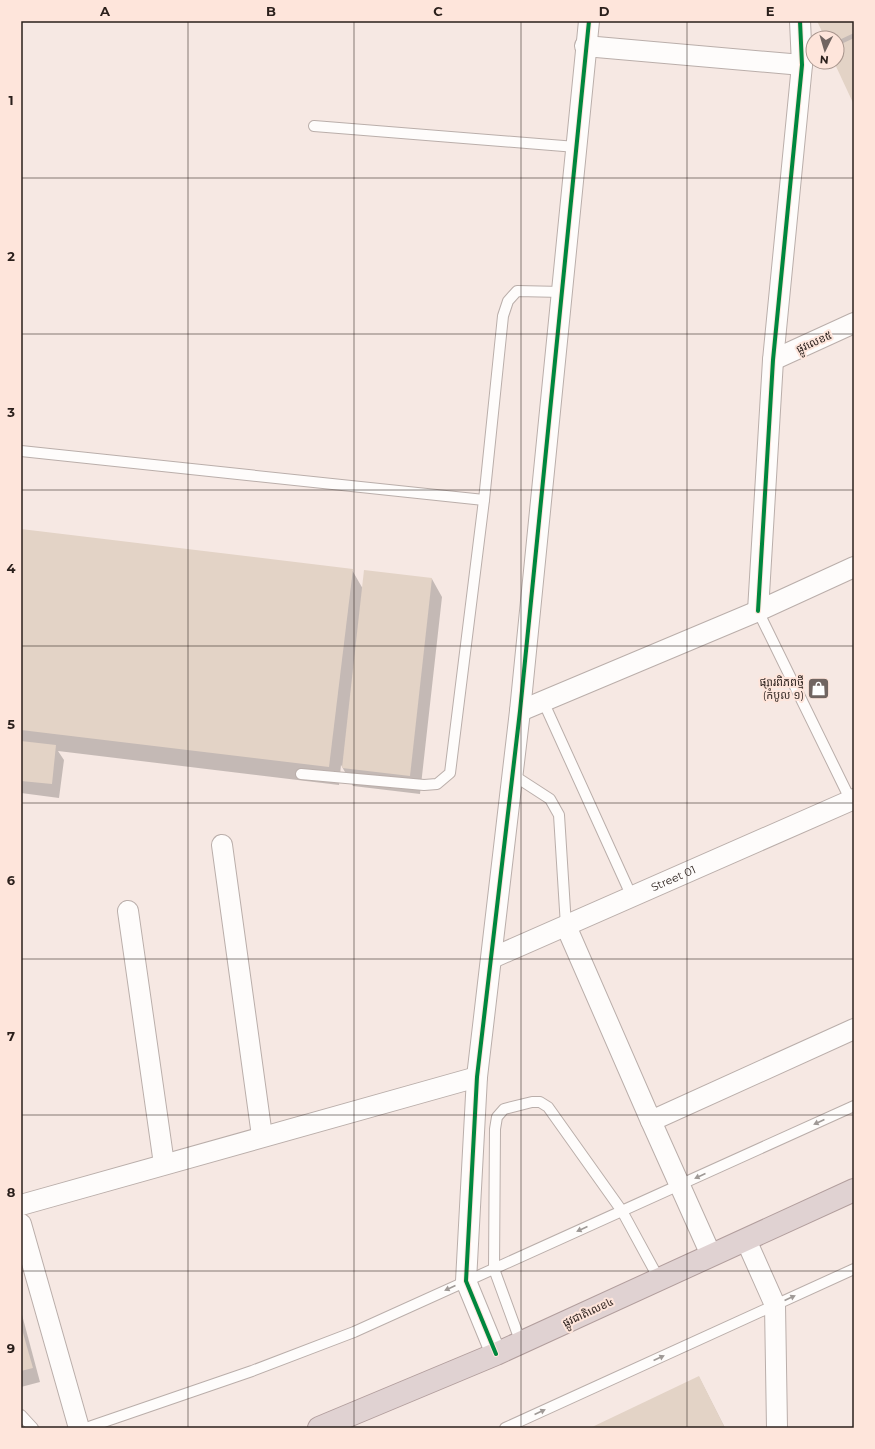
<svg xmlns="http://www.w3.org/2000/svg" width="875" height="1449" viewBox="0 0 875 1449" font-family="Montserrat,'Noto Sans Khmer',sans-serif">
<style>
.shadow{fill:#0003}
.building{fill:#e3d3c6}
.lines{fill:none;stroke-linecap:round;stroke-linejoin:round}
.lane-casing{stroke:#baaeaa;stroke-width:12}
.street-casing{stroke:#baaeaa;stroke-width:22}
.highway-casing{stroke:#b29e9d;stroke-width:24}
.lane{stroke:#fefcfb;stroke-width:10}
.street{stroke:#fefcfb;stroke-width:20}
.highway{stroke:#e0d2d2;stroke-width:22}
.cycleway-casing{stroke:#fee5db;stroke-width:6}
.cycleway{stroke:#00873e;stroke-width:4}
.oneway{fill:#9f9996}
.grid{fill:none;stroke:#2a1f1b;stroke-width:1;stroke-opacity:0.55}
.labels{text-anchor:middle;stroke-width:4;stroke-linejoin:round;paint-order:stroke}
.street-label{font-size:11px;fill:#2a1f1b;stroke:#fee5db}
.poi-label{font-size:11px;fill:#2a1f1b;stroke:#fee5db;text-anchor:end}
.neatline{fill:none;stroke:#2a1f1b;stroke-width:1.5}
.grid-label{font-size:13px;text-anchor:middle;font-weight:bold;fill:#2a1f1b}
</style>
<rect width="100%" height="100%" fill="#f6e8e3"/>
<g class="shadow">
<path d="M 819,21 L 854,21 L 854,102 L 835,62 L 837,62 L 837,38 L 826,38 Z"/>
<path d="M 21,530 L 352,570 L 363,589 L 432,579 L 442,597 L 420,794 L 353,786 L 341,765 L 339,785 L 58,751 L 64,760 L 59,798 L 21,793 Z"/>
<path d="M 21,1311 L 40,1382 L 21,1387 Z"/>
<path d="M 699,1377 L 725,1428 L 592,1428 Z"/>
</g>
<g class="building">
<path d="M 817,21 L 854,21 L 854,33 L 837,41 L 837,38 L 825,38 Z"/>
<path d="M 854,38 L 854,105 L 834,62 L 837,62 L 837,46 Z"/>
<path d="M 21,529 L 353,569 L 329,767 L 21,730 Z"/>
<path d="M 364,570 L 432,578 L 410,776 L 342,768 Z"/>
<path d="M 21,741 L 56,745 L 52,784 L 21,781 Z"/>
<path d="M 21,1326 L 33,1368 L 21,1371 Z"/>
<path d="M 699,1376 L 725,1428 L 590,1428 Z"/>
</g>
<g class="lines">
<defs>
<g id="lane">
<path d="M 314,126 L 576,147"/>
<path d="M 21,451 L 484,500"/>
<path d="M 758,611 L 851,801"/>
<path d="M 543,701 L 632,897"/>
<path d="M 301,774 L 424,785 L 437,784 L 450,773 L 484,500 L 503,316 L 508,301 L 517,291 L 562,292"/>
<path d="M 513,775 L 550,799 L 559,815 L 566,926"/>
<path d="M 521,1343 L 494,1269 L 495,1129 L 497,1117 L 504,1109 L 532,1102 L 540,1102 L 548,1107 L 622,1211 L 659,1279"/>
<path d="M 21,1415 L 33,1428"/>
<path d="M 86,1428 L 252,1371 L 354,1332 L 854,1106"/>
<path d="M 505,1428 L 854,1269"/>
</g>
<g id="street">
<path d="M 585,46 L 802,65"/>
<path d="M 773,360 L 854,323"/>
<path d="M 758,611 L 773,360 L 802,65 L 800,21"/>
<path d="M 520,711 L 758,611 L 854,567"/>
<path d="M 222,845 L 262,1136"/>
<path d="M 128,911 L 164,1164"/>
<path d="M 566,926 L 651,1121 L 854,1029"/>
<path id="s1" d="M 492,958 L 854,799"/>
<path d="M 651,1121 L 711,1255"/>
<path d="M 21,1205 L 477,1077"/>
<path d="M 21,1224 L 79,1428"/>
<path d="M 746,1240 L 775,1305 L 777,1428"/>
<path d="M 496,1354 L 466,1281 L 477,1077 L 520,711 L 589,21"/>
</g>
<path id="highway" d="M 319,1428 L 496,1354 L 854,1190"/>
</defs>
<use href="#lane" class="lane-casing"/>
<use href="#street" class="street-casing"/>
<use href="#highway" class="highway-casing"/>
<use href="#lane" class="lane"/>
<use href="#street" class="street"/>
<use href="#highway" class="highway"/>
<defs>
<g id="cycleway">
<path d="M 758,611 L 773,360 L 802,65 L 800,21"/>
<path d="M 496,1354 L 466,1281 L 477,1077 L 520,711 L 589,21"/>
</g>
</defs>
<use href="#cycleway" class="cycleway-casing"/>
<use href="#cycleway" class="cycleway"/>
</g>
<defs><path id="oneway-solid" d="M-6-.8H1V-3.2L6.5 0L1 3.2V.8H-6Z"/></defs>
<g class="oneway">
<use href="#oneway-solid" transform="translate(819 1122) rotate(155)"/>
<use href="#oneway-solid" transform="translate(700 1176) rotate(156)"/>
<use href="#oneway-solid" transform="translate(582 1229) rotate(156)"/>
<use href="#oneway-solid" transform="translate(450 1288) rotate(156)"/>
<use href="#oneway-solid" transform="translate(790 1298) rotate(-25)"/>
<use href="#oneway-solid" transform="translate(659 1358) rotate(-25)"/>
<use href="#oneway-solid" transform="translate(540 1412) rotate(-25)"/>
</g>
<path class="grid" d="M 188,21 L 188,1428M 354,21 L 354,1428M 521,21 L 521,1428M 687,21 L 687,1428M 21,178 L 854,178M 21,334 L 854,334M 21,490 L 854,490M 21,646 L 854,646M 21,803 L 854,803M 21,959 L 854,959M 21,1115 L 854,1115M 21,1271 L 854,1271"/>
<defs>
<symbol id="shop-square" viewBox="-11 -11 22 22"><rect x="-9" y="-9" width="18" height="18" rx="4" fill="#716561" stroke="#fee5db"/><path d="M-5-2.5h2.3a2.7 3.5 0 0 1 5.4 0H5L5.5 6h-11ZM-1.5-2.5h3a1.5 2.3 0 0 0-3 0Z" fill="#fff"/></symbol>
</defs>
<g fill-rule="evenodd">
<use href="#shop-square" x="806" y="676" width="25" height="25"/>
</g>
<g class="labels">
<g class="street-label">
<text transform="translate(814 342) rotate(-24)" y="4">ផ្លូវលេខ៥</text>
<text dy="4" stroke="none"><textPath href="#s1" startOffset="198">Street 01</textPath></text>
<text transform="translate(588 1312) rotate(-25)" y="4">ផ្លូវជាតិលេខ៤</text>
</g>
<g class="poi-label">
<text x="804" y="686">ផ្សារពិភពថ្មី<tspan x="804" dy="13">(កំបូល ១)</tspan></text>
</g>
</g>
<rect width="875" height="1449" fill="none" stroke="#fee5db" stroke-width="44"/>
<g transform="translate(825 50) rotate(185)"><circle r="19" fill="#fee5db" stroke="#a9968e"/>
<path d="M0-3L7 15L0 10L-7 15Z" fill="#716561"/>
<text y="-6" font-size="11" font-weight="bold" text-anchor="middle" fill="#2a1f1b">N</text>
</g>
<rect x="22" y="22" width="831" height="1405" class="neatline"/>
<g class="grid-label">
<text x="105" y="16">A</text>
<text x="271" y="16">B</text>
<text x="438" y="16">C</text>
<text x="604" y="16">D</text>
<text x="770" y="16">E</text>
<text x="11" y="105">1</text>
<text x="11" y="261">2</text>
<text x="11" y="417">3</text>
<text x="11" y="573">4</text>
<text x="11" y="729">5</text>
<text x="11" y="885">6</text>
<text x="11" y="1041">7</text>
<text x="11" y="1197">8</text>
<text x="11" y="1353">9</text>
</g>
</svg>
